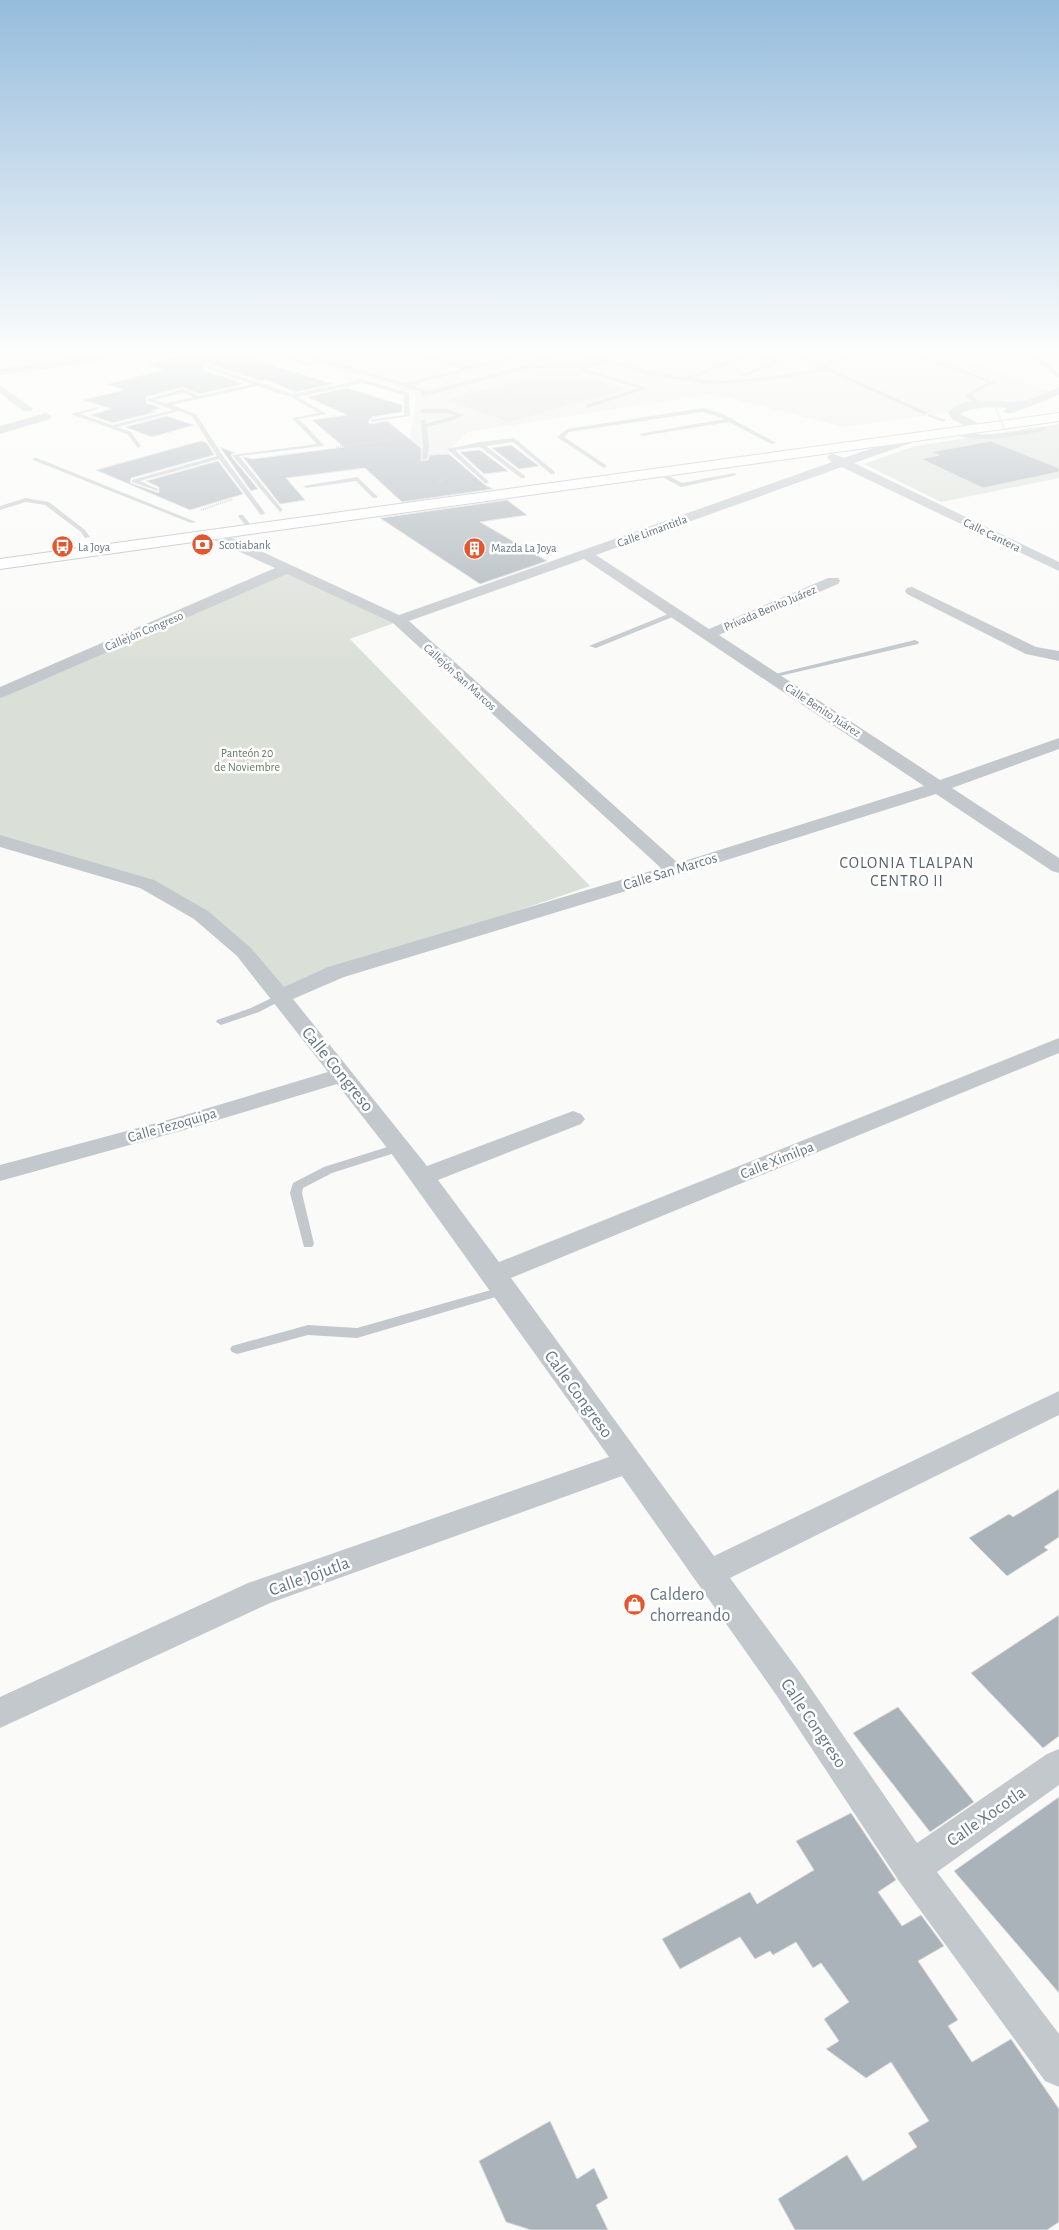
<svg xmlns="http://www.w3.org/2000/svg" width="1059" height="2230" viewBox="0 0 1059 2230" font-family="'Alegreya Sans',sans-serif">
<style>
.built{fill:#e8e9e9}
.green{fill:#dadfd7}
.building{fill:#aab3b9;stroke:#dcdcda}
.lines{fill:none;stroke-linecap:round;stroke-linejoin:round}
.secondary-casing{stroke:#b3babf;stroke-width:2}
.path{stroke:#bbbfc2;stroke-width:2;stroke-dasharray:1 1;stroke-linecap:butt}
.lane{fill:#c3c8cc;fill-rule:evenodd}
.street{fill:#c3c8cc;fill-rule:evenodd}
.secondary{fill:#fff;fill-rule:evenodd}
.path-bridge{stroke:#bbbfc2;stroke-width:2;stroke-dasharray:1 1;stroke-linecap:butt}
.labels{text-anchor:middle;stroke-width:5;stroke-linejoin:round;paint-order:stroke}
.far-street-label{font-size:12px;fill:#657683;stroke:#fff}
.far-poi-label{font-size:12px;fill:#657683;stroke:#fff;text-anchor:start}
.far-park-label{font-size:12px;fill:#687a64;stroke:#fff}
.street-label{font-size:15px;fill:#657683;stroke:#fff}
.neighbourhood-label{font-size:16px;letter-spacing:1px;fill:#57646e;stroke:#fff}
.near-street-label{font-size:18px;fill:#657683;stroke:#fff}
.near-poi-label{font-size:18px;fill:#657683;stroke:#fff;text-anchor:start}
</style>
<rect width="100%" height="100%" fill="#fafaf8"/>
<path class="built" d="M 289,352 L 944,352 L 1054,393 L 1035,401 L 843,427 L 712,394 L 467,432 L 451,448 L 444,458 L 408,488 L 407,455 L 417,394 L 284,354 Z"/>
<g class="green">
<path d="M 562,369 L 625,389 L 509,422 L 446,400 Z"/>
<path d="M 1059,424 L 1059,478 L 941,502 L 864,464 L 915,446 Z"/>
<path d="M 286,571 L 394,623 L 350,639 L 590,886 L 277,993 L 242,949 L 146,883 L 0,840 L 0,696 Z"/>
</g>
<g class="building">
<path d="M 195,352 L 231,352 L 333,384 L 295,392 L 267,380 L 261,381 L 206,363 L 203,367 L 204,370 L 244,384 L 199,394 L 182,387 L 146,397 L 146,403 L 161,408 L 151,411 L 156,412 L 113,423 L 90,415 L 111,409 L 84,400 L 123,390 L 108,384 L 164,370 L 147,365 Z"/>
<path d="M 347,388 L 402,405 L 402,412 L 372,417 L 368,422 L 370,424 L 387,421 L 421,448 L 421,461 L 428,460 L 430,455 L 449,454 L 485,485 L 493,489 L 402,502 L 365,468 L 286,478 L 305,500 L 280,504 L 243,457 L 253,459 L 344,447 L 312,420 L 347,415 L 307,397 Z"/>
<path d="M 167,416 L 194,425 L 152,437 L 125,427 Z"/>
<path d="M 201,441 L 207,443 L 214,455 L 131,478 L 130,483 L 159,493 L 159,487 L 146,481 L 218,461 L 243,494 L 190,510 L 96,470 Z"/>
<path d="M 991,441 L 1059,468 L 1059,472 L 983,488 L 921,459 L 939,455 L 931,452 Z"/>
<path d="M 511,445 L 539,466 L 519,469 L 492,448 Z"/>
<path d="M 220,447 L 235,453 L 231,454 L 231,456 L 258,489 L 251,491 Z"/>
<path d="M 480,450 L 508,471 L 484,474 L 460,452 Z"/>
<path d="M 507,500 L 527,515 L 480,522 L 547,561 L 480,584 L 380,518 Z"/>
<path d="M 1059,1489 L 1059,1537 L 1044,1547 L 1048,1550 L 1007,1576 L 969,1538 L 1009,1514 L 1013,1517 Z"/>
<path d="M 1059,1615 L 1059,1736 L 1043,1748 L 971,1673 Z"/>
<path d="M 898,1707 L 974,1802 L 930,1832 L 853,1733 Z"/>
<path d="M 1059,1797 L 1059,1993 L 954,1871 Z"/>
<path d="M 851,1813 L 896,1880 L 878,1892 L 902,1926 L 921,1915 L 944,1946 L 918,1961 L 958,2020 L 948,2026 L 972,2062 L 1011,2039 L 1059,2109 L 1059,2222 L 1047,2230 L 795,2230 L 778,2199 L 847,2155 L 863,2181 L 917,2147 L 908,2133 L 929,2121 L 891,2062 L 866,2078 L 826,2049 L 839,2041 L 824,2019 L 849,2002 L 821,1963 L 813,1968 L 796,1942 L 773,1955 L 770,1951 L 755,1959 L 740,1937 L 680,1969 L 662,1939 L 750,1892 L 757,1904 L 814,1870 L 796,1841 Z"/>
<path d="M 550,2121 L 577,2179 L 594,2168 L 608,2198 L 596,2205 L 608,2230 L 531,2230 L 506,2222 L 479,2161 Z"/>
</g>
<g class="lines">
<defs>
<path id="secondary" d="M 1059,413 L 1059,421 L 0,569 L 0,559 Z"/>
</defs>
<use href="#secondary" class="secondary-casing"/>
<g class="path">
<path d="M 235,352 L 256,359"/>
<path d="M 147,376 L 159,380"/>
<path d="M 343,403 L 358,414"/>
<path d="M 336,447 L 391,440 L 385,435"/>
<path d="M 437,483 L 448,478"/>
<path d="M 201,510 L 233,499"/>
</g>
<g class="lane">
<path d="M 267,352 L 275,352 L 313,365 L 308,366 Z"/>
<path d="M 301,352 L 404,383 L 463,369 L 405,352 L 414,352 L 469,367 L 529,352 L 532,354 L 410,385 L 428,391 L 531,364 L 574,365 L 601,362 L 569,354 L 535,364 L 532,362 C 573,339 621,367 662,373 C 669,375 678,378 685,377 C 720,371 747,340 783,362 L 741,377 L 741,375 L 775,362 L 759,357 L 751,357 L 691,378 C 733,385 779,375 821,368 L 782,352 C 796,352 806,362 819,364 C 829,365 853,352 868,352 L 825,366 L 928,413 L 923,414 L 827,371 L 761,381 L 705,384 L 650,375 L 606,363 L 581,368 L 648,388 L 588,408 L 586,405 L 639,388 L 579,370 L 580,368 L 531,368 L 424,396 L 421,394 L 422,392 L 299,355 Z"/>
<path d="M 905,352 L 913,352 L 995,382 L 972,395 L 983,405 L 978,406 L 965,395 L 988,382 Z"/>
<path d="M 1027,352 L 1033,352 L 1059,373 L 1059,378 Z"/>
<path d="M 207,365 L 293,394 L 356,381 L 358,378 L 409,393 L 410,416 L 370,422 L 372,419 L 404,415 L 404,395 L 362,383 L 298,397 L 327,414 L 299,419 L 323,444 L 323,446 L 239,456 L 282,509 L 283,510 L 280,512 L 232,455 L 317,444 L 292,418 L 319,413 L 291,397 L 257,386 L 172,405 L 196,414 L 223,456 L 265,513 L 262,515 L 260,514 L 219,459 L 140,481 L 158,489 L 158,491 L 132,482 L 132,480 L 217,456 L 192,416 L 179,411 L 118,427 L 131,432 L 141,446 L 138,448 L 127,434 L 71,414 L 98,407 L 98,409 L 80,414 L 112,425 L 173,410 L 147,401 L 147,399 L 183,389 L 199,396 L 251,384 L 205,368 ZM 183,393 L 193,397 L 166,403 L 155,400 Z"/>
<path d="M 703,408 L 723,414 L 776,443 L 771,444 L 729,422 L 642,436 L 639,434 L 725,419 L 703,412 L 569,432 L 564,437 L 606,465 L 607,466 L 604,468 L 557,437 L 567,429 Z"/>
<path d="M 447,409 L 463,415 L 456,419 L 427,427 L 429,447 L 427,459 L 422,460 L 423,447 L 421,420 L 425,420 L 426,424 L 455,415 L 447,413 L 422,413 L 419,411 L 422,409 Z"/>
<path d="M 928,414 L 946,420 L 943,422 L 928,416 Z"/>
<path d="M 1045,427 L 1047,430 C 1020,436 973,446 949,432 L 952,430 C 984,439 1013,432 1045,427 Z"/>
<path d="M 514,438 L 555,472 L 555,474 L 551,474 L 513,442 L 486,446 L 525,476 L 525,478 L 521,478 L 480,447 L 455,450 L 488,481 L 489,482 L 486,484 L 447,449 L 480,442 Z"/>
<path d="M 33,458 L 37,458 L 196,522 L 191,523 L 33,460 Z"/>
<path d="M 657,472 L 661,472 L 682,483 L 734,473 L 737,475 L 681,487 L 657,474 Z"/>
<path d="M 357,477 L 377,496 L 377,498 L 373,498 L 356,481 L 306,488 L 303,486 Z"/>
<path d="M 26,498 L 49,502 L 85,530 L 90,537 L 85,538 L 81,532 L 45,505 L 26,502 L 0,510 L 0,506 Z"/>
<path d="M 239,515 L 243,515 L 254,529 L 253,530 L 249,530 L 238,516 Z"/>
<path d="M 673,612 L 680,614 L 596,648 L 589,646 Z"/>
<path d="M 915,640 L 919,642 L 918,644 L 771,678 L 767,676 Z"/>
<path d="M 280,994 L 284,995 L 285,997 L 284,999 L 259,1012 L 221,1025 L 216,1022 L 217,1020 L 251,1008 Z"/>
<path d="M 400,1143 L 404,1144 L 406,1147 L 404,1150 L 332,1173 L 303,1188 L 302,1193 L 314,1244 L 312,1247 L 304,1247 L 290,1193 L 293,1183 L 324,1167 Z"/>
<path d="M 505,1286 L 509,1287 L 511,1290 L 509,1293 L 357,1338 L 308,1335 L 237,1354 L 232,1352 L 230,1349 L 232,1346 L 308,1325 L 357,1328 Z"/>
</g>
<g class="street">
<path d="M 108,352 L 131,352 L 126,355 L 81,364 L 0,375 L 0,369 Z"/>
<path d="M 0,385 L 31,407 L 33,409 L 31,411 L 23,411 L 0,393 Z"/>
<path d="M 1059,388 L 1059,395 L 1013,413 L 1005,413 L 1003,411 L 1007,408 C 992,407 975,406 960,414 L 982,425 L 984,428 L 978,432 L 953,420 L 948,413 C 966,392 1000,405 1023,401 C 1035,399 1047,391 1059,388 Z"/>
<path d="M 46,413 L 52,417 L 50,419 L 0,434 L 0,426 Z"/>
<path d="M 913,434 L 917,435 L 919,438 L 917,441 L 854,463 L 1059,562 L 1059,571 L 842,467 L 596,555 L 709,629 L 828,578 L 838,578 L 840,581 L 838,584 L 719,635 L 940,780 L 1059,738 L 1059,749 L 952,788 L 1059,858 L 1059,873 L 1052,871 L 936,794 L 682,874 L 344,977 L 293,999 L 427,1166 L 565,1114 L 573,1111 L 581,1114 L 585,1119 L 581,1124 L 438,1180 L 499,1262 L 1059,1038 L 1059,1053 L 511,1278 L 714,1556 L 1059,1391 L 1059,1415 L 730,1578 L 801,1674 L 917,1843 L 1047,1754 L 1059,1749 L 1059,1785 L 937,1872 L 1059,2034 L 1059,2087 L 1045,2081 L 899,1881 L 777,1696 L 622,1476 L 270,1603 L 0,1728 L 0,1697 L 248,1583 L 609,1457 L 391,1153 L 337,1084 L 191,1128 L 0,1181 L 0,1165 L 175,1118 L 328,1072 L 237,956 L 194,919 L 140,888 L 0,847 L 0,835 L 154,880 L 208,911 L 251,948 L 284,987 L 328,967 L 661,868 L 393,623 L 287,574 L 6,696 L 0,698 L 0,687 L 275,568 L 207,537 L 205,534 L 207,531 L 217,531 L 399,615 L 832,462 L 827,458 L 829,455 L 833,454 L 844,458 ZM 584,559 L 924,786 L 678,863 L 409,621 Z"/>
<path d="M 912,587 L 1036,647 L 1059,651 L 1059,661 L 1026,654 L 907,594 L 905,591 L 907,588 Z"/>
</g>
<use href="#secondary" class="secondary"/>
<path class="path-bridge" d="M 996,409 L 1005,430"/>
</g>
<linearGradient id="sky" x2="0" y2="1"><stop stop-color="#96bcdc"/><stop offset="0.53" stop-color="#fdfdfc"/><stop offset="1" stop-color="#fdfdfc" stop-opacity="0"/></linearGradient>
<rect width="1059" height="665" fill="url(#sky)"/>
<defs>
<symbol id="bank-disc" viewBox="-11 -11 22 22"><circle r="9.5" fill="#e4572e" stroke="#fff"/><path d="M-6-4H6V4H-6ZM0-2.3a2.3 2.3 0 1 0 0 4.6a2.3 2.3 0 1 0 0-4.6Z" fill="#fff"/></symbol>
<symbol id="bus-disc" viewBox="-11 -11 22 22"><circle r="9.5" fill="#e4572e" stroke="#fff"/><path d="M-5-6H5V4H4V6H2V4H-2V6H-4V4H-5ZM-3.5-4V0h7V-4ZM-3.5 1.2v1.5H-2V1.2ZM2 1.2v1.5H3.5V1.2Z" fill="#fff"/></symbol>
<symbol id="building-disc" viewBox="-11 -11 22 22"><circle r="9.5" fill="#e4572e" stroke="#fff"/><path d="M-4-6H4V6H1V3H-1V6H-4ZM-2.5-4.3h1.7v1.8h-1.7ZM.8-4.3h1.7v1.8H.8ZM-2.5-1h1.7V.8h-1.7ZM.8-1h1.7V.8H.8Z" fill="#fff"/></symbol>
<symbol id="shop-disc" viewBox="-11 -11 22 22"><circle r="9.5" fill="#e4572e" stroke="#fff"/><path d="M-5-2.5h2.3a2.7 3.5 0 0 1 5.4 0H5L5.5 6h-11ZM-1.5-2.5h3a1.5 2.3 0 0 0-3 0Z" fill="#fff"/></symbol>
</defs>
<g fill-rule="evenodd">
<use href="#bank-disc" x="190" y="532" width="25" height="25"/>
<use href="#bus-disc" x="50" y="534" width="25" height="25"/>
<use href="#building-disc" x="462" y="536" width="25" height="25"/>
<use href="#shop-disc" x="622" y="1592" width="25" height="25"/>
</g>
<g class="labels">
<g class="far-street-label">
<text transform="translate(652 531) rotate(-20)" y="4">Calle Limantitla</text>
<text transform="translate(992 535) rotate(26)" y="4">Calle Cantera</text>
<text transform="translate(770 608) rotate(-23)" y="4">Privada Benito Juárez</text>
<text transform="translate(144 631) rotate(-23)" y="4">Callejón Congreso</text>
<text transform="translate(460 677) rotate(42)" y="4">Callejón San Marcos</text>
<text transform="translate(823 710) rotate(33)" y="4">Calle Benito Juárez</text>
</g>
<g class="far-poi-label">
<text x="219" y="549">Scotiabank</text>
<text x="78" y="551">La Joya</text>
<text x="491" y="552">Mazda La Joya</text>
</g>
<g class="far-park-label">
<text x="247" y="757">Panteón 20<tspan x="247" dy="14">de Noviembre</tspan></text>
</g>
<g class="street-label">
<text transform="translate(670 871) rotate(-17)" y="5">Calle San Marcos</text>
<text transform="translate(172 1125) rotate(-16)" y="5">Calle Tezoquipa</text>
<text transform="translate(777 1160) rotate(-22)" y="5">Calle Ximilpa</text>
</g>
<g class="neighbourhood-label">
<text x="907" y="868">COLONIA TLALPAN<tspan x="907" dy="18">CENTRO II</tspan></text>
</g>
<g class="near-street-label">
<text transform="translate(338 1069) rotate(51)" y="6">Calle Congreso</text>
<text transform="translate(579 1394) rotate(54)" y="6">Calle Congreso</text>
<text transform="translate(309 1576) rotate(-20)" y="6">Calle Jojutla</text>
<text transform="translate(814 1723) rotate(56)" y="6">Calle Congreso</text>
<text transform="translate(986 1816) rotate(-35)" y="6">Calle Xocotla</text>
</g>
<g class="near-poi-label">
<text x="650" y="1600">Caldero<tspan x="650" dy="21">chorreando</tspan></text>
</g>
</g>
</svg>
